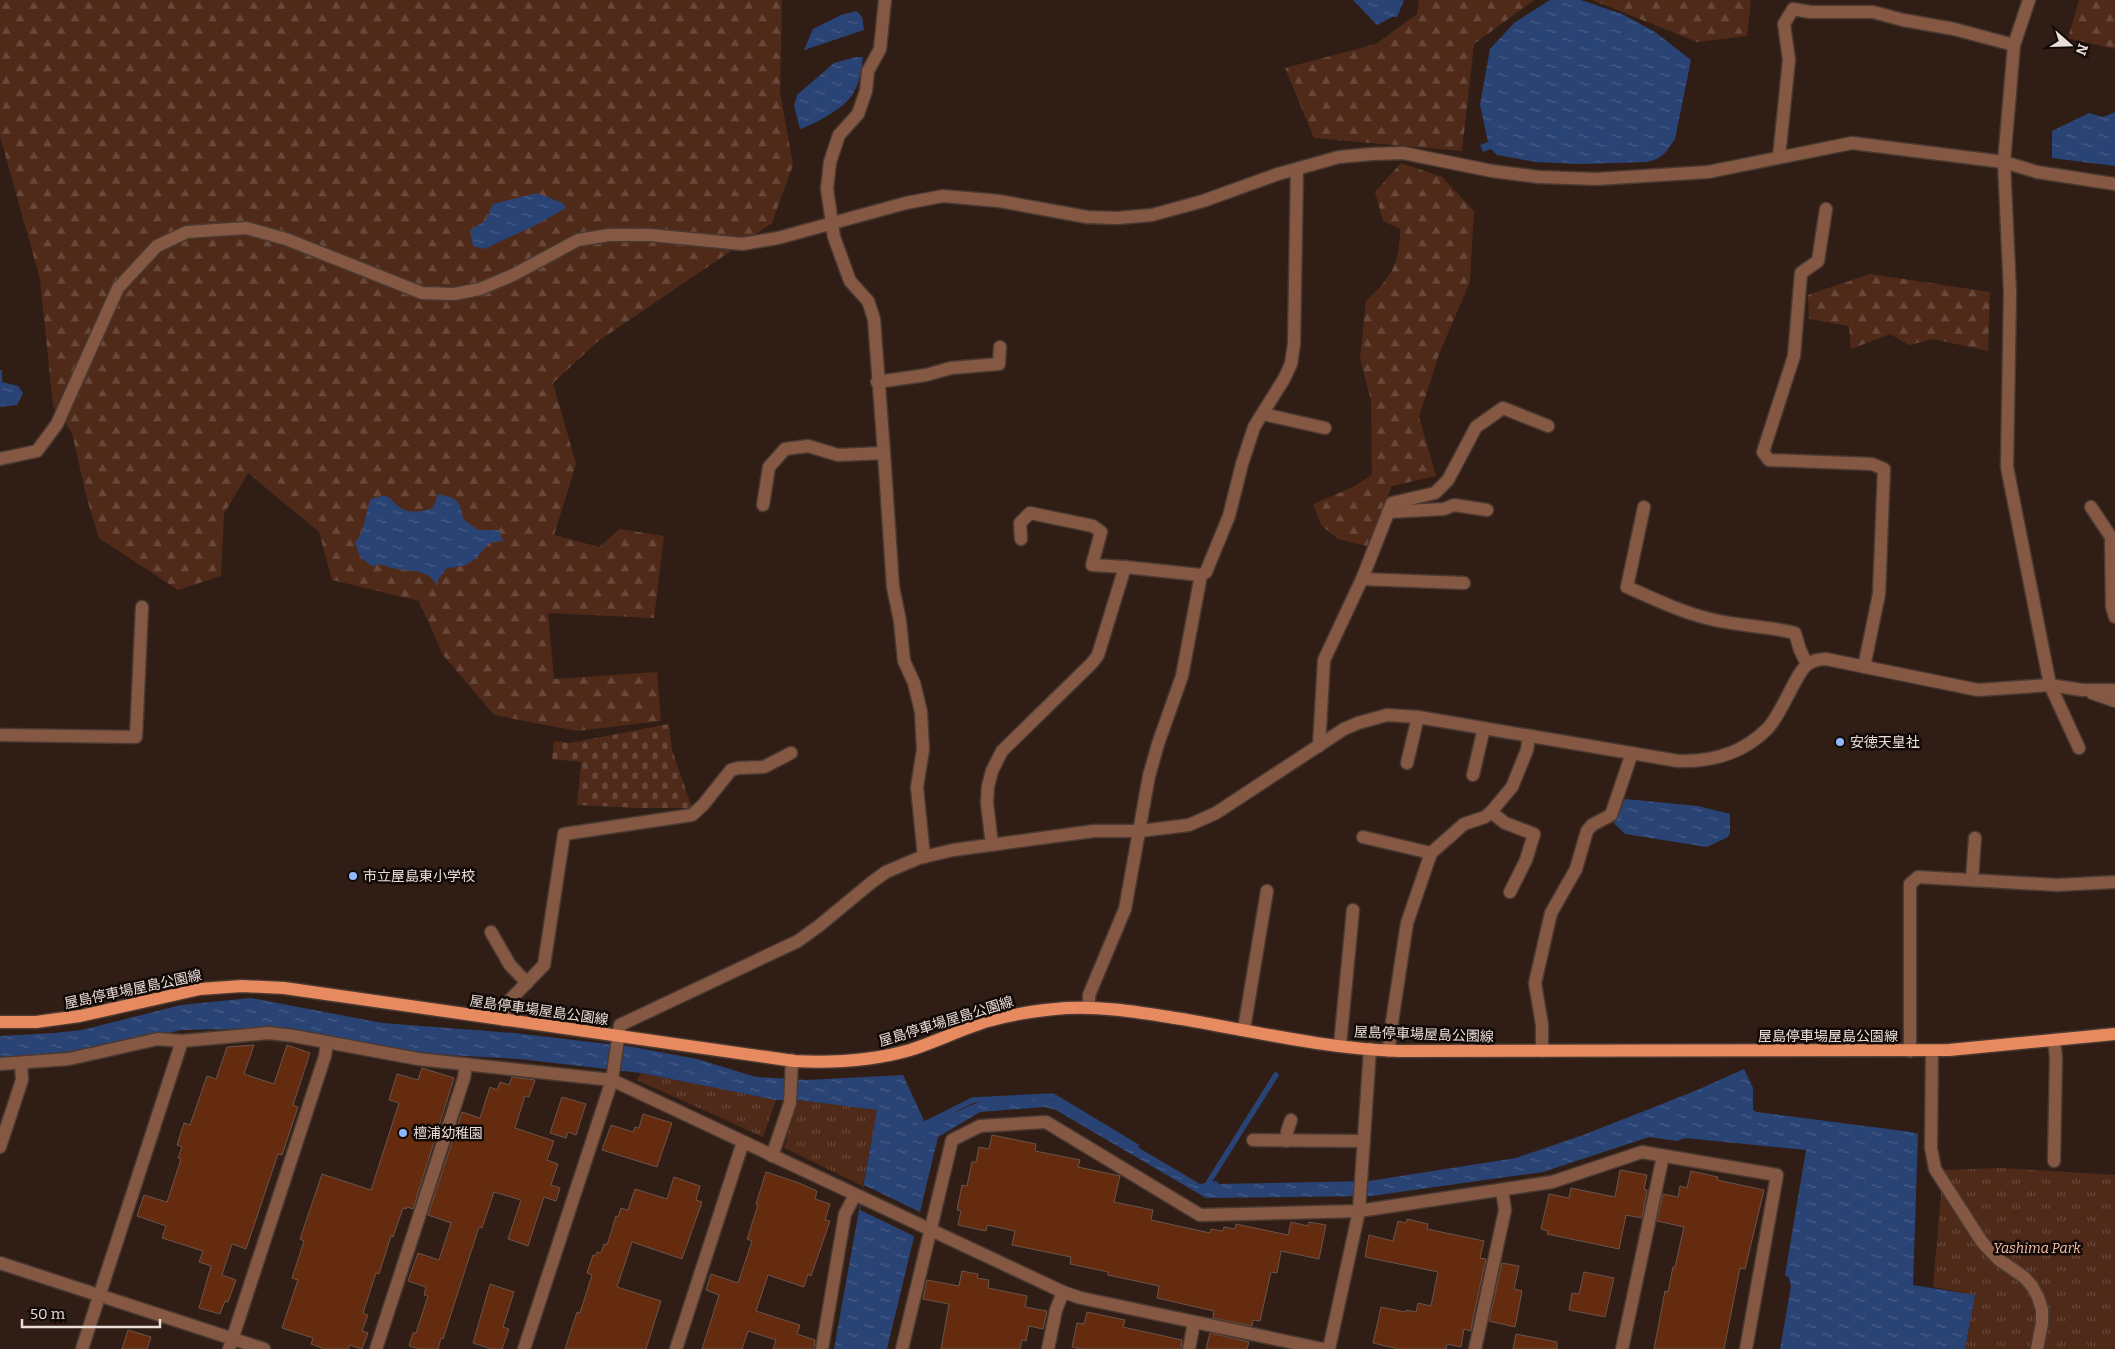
<svg xmlns="http://www.w3.org/2000/svg" width="2115" height="1349" viewBox="0 0 2115 1349" font-family="Bitter,'Noto Sans JP',serif">
<style>
.forest{fill:url(#forest-firs)}
.cemetery{fill:url(#cemetery-stones)}
.park{fill:url(#park-tufts)}
.water{fill:url(#water-ripples)}
.pier{fill:#301e16}
.lines{fill:none;stroke-linecap:round;stroke-linejoin:round}
.stream{stroke:#294375;stroke-width:5.5}
.building{fill:#642b0e;stroke:#6a544b}
.minor-casing{stroke:#4a3931;stroke-width:15}
.major-casing{stroke:#4a3931;stroke-width:15}
.minor{stroke:#855843;stroke-width:12}
.major{stroke:#e88a5f;stroke-width:12}
.poi-dot{fill:#91b8fd;stroke:#120a07;stroke-width:2}
.labels{text-anchor:middle;stroke-width:5;stroke-linejoin:round;paint-order:stroke}
.poi-label{font-size:14px;fill:#ebded9;stroke:#120a07;text-anchor:start}
.street-label{font-size:14px;fill:#ebded9;stroke:#120a07}
.park-label{font-size:14px;font-style:italic;fill:#f9c1a8;stroke:#120a07}
</style>
<defs>
<pattern id="forest-firs" width="22" height="20" patternUnits="userSpaceOnUse" patternTransform="scale(1.25)"><rect width="22" height="20" fill="#4f2a19"/><path d="M5 1l3.5 6h-7zM16 11l3.5 6h-7z" fill="#68483a"/></pattern>
<pattern id="cemetery-stones" width="16" height="16" patternUnits="userSpaceOnUse" patternTransform="scale(1.25)"><rect width="16" height="16" fill="#4f2a19"/><path d="M2 7V4a2 2 0 0 1 4 0v3zM10 15v-3a2 2 0 0 1 4 0v3z" fill="#68483a"/></pattern>
<pattern id="park-tufts" width="24" height="20" patternUnits="userSpaceOnUse" patternTransform="scale(1.25)"><rect width="24" height="20" fill="#4f2a19"/><path d="M3 7l-1-3M5 7V3M7 7l1-3M15 17l-1-3M17 17v-4M19 17l1-3" fill="none" stroke="#68483a"/></pattern>
<pattern id="water-ripples" width="26" height="14" patternUnits="userSpaceOnUse" patternTransform="scale(1.25)"><rect width="26" height="14" fill="#294375"/><path d="M2 4q2-2 4 0t4 0M15 11q2-2 4 0t4 0" fill="none" stroke="#485e88"/></pattern>
</defs>
<rect width="100%" height="100%" fill="#301e16"/>
<g class="forest">
<path d="M 0,0 L 782,0 L 780,92 L 793,165 L 772,223 L 597,342 L 553,383 L 576,464 L 554,535 L 599,547 L 620,529 L 664,536 L 654,618 L 548,613 L 554,679 L 657,672 L 661,721 L 577,731 L 494,715 L 443,655 L 419,601 L 332,580 L 319,532 L 248,473 L 224,514 L 221,576 L 178,590 L 99,538 L 87,499 L 72,433 L 53,406 L 40,279 L 0,136 Z"/>
<path d="M 1419,0 L 1534,0 L 1474,44 L 1462,151 L 1314,138 L 1285,68 L 1376,44 L 1417,14 Z"/>
<path d="M 1592,0 L 1751,0 L 1747,36 L 1697,42 Z"/>
<path d="M 2079,0 L 2115,0 L 2115,49 L 2068,38 Z"/>
<path d="M 1401,163 L 1442,177 L 1474,211 L 1470,282 L 1439,354 L 1419,417 L 1436,476 L 1392,486 L 1367,546 L 1338,539 L 1321,525 L 1313,504 L 1351,488 L 1372,475 L 1371,401 L 1360,358 L 1366,301 C 1391,277 1400,265 1400,229 L 1383,221 L 1375,192 Z"/>
<path d="M 1870,274 L 1990,292 L 1988,351 L 1933,339 L 1909,345 L 1890,334 L 1851,349 L 1849,326 L 1809,319 L 1808,295 Z"/>
</g>
<path class="cemetery" d="M 669,724 L 672,750 L 692,808 L 637,808 L 577,805 L 581,762 L 552,759 L 554,741 L 570,743 Z"/>
<g class="park">
<path d="M 641,1073 L 776,1100 L 763,1137 L 637,1080 Z"/>
<path d="M 798,1100 L 877,1110 L 863,1186 L 784,1148 Z"/>
<path d="M 2003,1168 L 2115,1175 L 2115,1349 L 1965,1349 L 1975,1295 L 1933,1287 L 1943,1170 Z"/>
</g>
<g class="water">
<path d="M 1353,0 L 1404,0 L 1397,17 L 1392,17 L 1377,25 Z"/>
<path d="M 1550,0 L 1581,0 L 1622,14 L 1655,32 L 1691,60 L 1675,139 L 1665,153 L 1657,159 L 1646,162 L 1581,164 L 1536,162 L 1497,155 L 1491,149 L 1483,152 L 1480,145 L 1488,142 L 1480,105 L 1490,49 L 1514,23 Z"/>
<path d="M 857,11 L 862,17 L 864,30 L 804,50 L 813,29 L 841,15 Z"/>
<path d="M 856,57 L 863,57 C 861,71 859,87 850,98 C 840,110 815,124 800,129 L 794,106 L 797,95 L 834,63 Z"/>
<path d="M 2115,112 L 2115,166 L 2052,158 L 2052,131 L 2089,113 L 2103,117 Z"/>
<path d="M 537,193 L 563,203 L 566,208 L 536,225 L 484,249 L 473,246 L 470,230 L 485,221 L 493,204 Z"/>
<path d="M 0,370 L 2,370 L 2,382 L 18,386 L 23,393 L 17,405 L 0,407 Z"/>
<path d="M 438,494 C 457,498 460,500 463,519 L 478,530 L 499,530 L 503,541 L 489,543 C 475,560 470,567 447,568 L 438,580 L 438,587 C 429,569 415,572 397,569 C 391,568 384,565 378,564 L 373,567 L 360,557 L 355,543 L 362,532 L 370,500 C 394,489 389,504 405,510 C 415,513 423,511 433,508 Z"/>
<path d="M 1625,799 L 1698,806 L 1730,814 L 1730,833 L 1728,837 L 1707,847 L 1625,834 L 1614,823 Z"/>
<path d="M 251,998 L 382,1023 L 514,1033 L 633,1047 L 697,1059 L 756,1077 L 807,1080 L 903,1075 L 926,1125 L 981,1101 L 1048,1098 L 1063,1103 L 1200,1184 L 1216,1181 L 1219,1184 L 1369,1181 L 1516,1158 L 1583,1135 L 1695,1091 L 1744,1069 L 1753,1088 L 1753,1110 L 1757,1112 L 1911,1132 L 1918,1134 L 1913,1285 L 1975,1295 L 1965,1349 L 1780,1349 L 1791,1286 L 1789,1278 L 1785,1275 L 1806,1150 L 1685,1138 L 1677,1141 L 1649,1137 L 1543,1172 L 1371,1196 L 1206,1198 L 1056,1110 L 1045,1107 L 980,1112 L 938,1137 L 887,1349 L 834,1349 L 877,1110 L 798,1100 L 776,1100 L 641,1073 L 519,1059 L 448,1055 L 393,1050 L 280,1028 L 181,1030 L 90,1052 L 0,1060 L 0,1036 L 54,1033 L 82,1030 L 181,1005 Z"/>
</g>
<path class="pier" d="M 864,1185 L 920,1212 L 914,1236 L 860,1210 Z"/>
<g class="lines">
<g class="stream">
<path d="M 919,1127 L 973,1100 L 1053,1096 L 1136,1146"/>
<path d="M 1205,1188 L 1276,1075"/>
</g>
</g>
<g class="building">
<path d="M 254,1045 L 244,1074 L 274,1084 L 287,1045 L 310,1053 L 293,1105 L 298,1107 L 282,1155 L 278,1154 L 246,1249 L 232,1244 L 222,1275 L 236,1280 L 228,1302 L 225,1301 L 220,1314 L 199,1308 L 211,1266 L 199,1262 L 203,1251 L 162,1238 L 166,1226 L 137,1216 L 144,1195 L 167,1202 L 181,1159 L 178,1158 L 182,1147 L 177,1145 L 184,1123 L 190,1125 L 207,1076 L 216,1079 L 227,1047 Z"/>
<path d="M 422,1068 L 454,1078 L 413,1209 L 407,1207 L 406,1209 L 403,1208 L 393,1237 L 391,1236 L 379,1274 L 376,1273 L 363,1313 L 368,1315 L 362,1331 L 368,1333 L 362,1349 L 350,1345 L 348,1349 L 325,1349 L 311,1344 L 313,1338 L 282,1328 L 298,1280 L 292,1278 L 304,1241 L 300,1239 L 322,1174 L 371,1190 L 399,1103 L 389,1100 L 397,1074 L 418,1080 Z"/>
<path d="M 512,1077 L 535,1080 L 529,1097 L 525,1096 L 515,1128 L 554,1141 L 547,1160 L 558,1164 L 551,1185 L 560,1188 L 556,1201 L 544,1197 L 528,1246 L 508,1239 L 521,1200 L 494,1192 L 482,1228 L 479,1227 L 443,1339 L 441,1338 L 438,1349 L 419,1349 L 409,1346 L 413,1333 L 416,1333 L 428,1296 L 424,1295 L 426,1287 L 408,1281 L 418,1253 L 439,1260 L 451,1223 L 428,1215 L 462,1112 L 480,1118 L 490,1087 L 497,1090 L 500,1082 L 509,1085 Z"/>
<path d="M 562,1097 L 586,1104 L 576,1135 L 568,1132 L 566,1138 L 550,1133 Z"/>
<path d="M 643,1114 L 672,1123 L 657,1167 L 602,1150 L 611,1125 L 633,1132 L 635,1127 L 639,1128 Z"/>
<path d="M 992,1135 L 1036,1144 L 1035,1151 L 1080,1160 L 1078,1167 L 1120,1176 L 1114,1202 L 1153,1210 L 1151,1220 L 1210,1233 L 1211,1229 L 1223,1231 L 1224,1227 L 1235,1229 L 1236,1224 L 1288,1235 L 1291,1222 L 1308,1226 L 1309,1222 L 1326,1225 L 1319,1259 L 1281,1251 L 1277,1273 L 1271,1272 L 1260,1321 L 1253,1320 L 1252,1326 L 1213,1318 L 1214,1311 L 1157,1298 L 1159,1286 L 1108,1275 L 1108,1272 L 1070,1264 L 1071,1257 L 1012,1245 L 1015,1231 L 987,1225 L 986,1231 L 958,1225 L 961,1211 L 957,1210 L 962,1185 L 967,1186 L 972,1162 L 976,1162 L 979,1147 L 989,1149 Z"/>
<path d="M 1620,1170 L 1647,1175 L 1644,1189 L 1647,1190 L 1642,1218 L 1626,1215 L 1619,1249 L 1547,1234 L 1548,1231 L 1541,1229 L 1549,1194 L 1569,1198 L 1571,1188 L 1615,1197 Z"/>
<path d="M 1691,1171 L 1718,1177 L 1717,1180 L 1764,1190 L 1745,1269 L 1740,1268 L 1724,1349 L 1654,1349 L 1665,1291 L 1668,1292 L 1673,1267 L 1675,1267 L 1684,1227 L 1657,1221 L 1663,1194 L 1678,1197 L 1680,1186 L 1687,1188 Z"/>
<path d="M 766,1172 L 799,1183 L 817,1191 L 815,1199 L 830,1204 L 825,1220 L 830,1221 L 811,1276 L 808,1274 L 804,1287 L 768,1275 L 756,1311 L 800,1325 L 797,1334 L 815,1340 L 814,1349 L 773,1349 L 776,1340 L 748,1331 L 742,1349 L 702,1349 L 719,1295 L 706,1290 L 711,1274 L 738,1283 L 752,1241 L 747,1239 L 758,1205 L 756,1204 Z"/>
<path d="M 674,1177 L 700,1186 L 696,1200 L 702,1202 L 682,1259 L 632,1242 L 617,1287 L 661,1301 L 646,1349 L 565,1349 L 577,1312 L 580,1313 L 592,1275 L 587,1273 L 593,1255 L 595,1256 L 597,1252 L 601,1253 L 604,1244 L 607,1245 L 616,1216 L 618,1217 L 621,1208 L 628,1210 L 635,1189 L 667,1199 Z"/>
<path d="M 1407,1219 L 1428,1224 L 1427,1229 L 1484,1241 L 1480,1258 L 1486,1259 L 1473,1318 L 1471,1331 L 1464,1329 L 1461,1347 L 1447,1344 L 1446,1349 L 1399,1349 L 1373,1343 L 1381,1307 L 1405,1312 L 1406,1310 L 1416,1312 L 1418,1303 L 1431,1306 L 1438,1272 L 1365,1257 L 1369,1235 L 1393,1241 L 1398,1221 L 1406,1223 Z"/>
<path d="M 1502,1263 L 1519,1266 L 1514,1289 L 1522,1291 L 1515,1327 L 1489,1321 Z"/>
<path d="M 962,1271 L 978,1274 L 977,1278 L 989,1280 L 988,1288 L 1027,1296 L 1025,1307 L 1047,1311 L 1043,1329 L 1029,1326 L 1026,1341 L 1022,1340 L 1020,1349 L 941,1349 L 949,1304 L 923,1299 L 927,1280 L 959,1286 Z"/>
<path d="M 1584,1272 L 1614,1278 L 1605,1317 L 1569,1310 L 1572,1293 L 1579,1294 Z"/>
<path d="M 490,1284 L 514,1292 L 503,1327 L 509,1329 L 502,1349 L 492,1349 L 473,1343 Z"/>
<path d="M 1087,1312 L 1125,1320 L 1123,1327 L 1182,1340 L 1181,1349 L 1083,1349 L 1072,1347 L 1077,1323 L 1084,1324 Z"/>
<path d="M 128,1330 L 151,1337 L 147,1349 L 122,1349 Z"/>
<path d="M 1210,1333 L 1249,1342 L 1247,1349 L 1206,1349 Z"/>
<path d="M 1516,1334 L 1557,1342 L 1557,1349 L 1513,1349 Z"/>
</g>
<g class="lines">
<defs>
<g id="minor">
<path d="M 2029,0 L 2014,45 L 2004,162 L 2010,293 L 2007,467 L 2050,685 L 2079,748"/>
<path d="M 1779,157 L 1789,60 L 1784,24 L 1793,9 L 1810,12 L 1873,12 L 1903,20 L 1954,29 L 2014,45"/>
<path d="M 1826,209 L 1818,261 L 1801,273 L 1794,356 L 1763,452 L 1769,460 L 1872,464 L 1884,469 L 1879,594 L 1864,667"/>
<path d="M 877,382 L 926,375 L 951,368 L 999,364 L 1000,347"/>
<path d="M 1263,414 L 1325,428"/>
<path d="M 884,453 L 874,319 L 868,301 L 850,281 L 834,237 L 827,189 L 830,162 L 839,135 L 858,114 L 866,91 L 868,71 L 880,49 L 885,0"/>
<path d="M 0,459 L 37,451 L 57,424 L 118,288 L 157,246 L 187,232 L 246,228 L 286,239 L 422,293 L 454,294 L 480,289 L 513,275 L 578,240 L 609,235 L 650,235 L 742,244 L 778,238 L 906,203 L 943,196 L 999,201 L 1087,217 L 1117,218 L 1152,215 L 1203,201 L 1278,174 L 1339,157 L 1372,154 L 1403,153 L 1492,171 L 1539,177 L 1596,179 L 1708,172 L 1852,143 L 2004,162 L 2037,172 L 2115,184"/>
<path d="M 763,505 L 769,467 L 785,449 L 808,446 L 838,455 L 884,453 L 893,587 L 900,621 L 904,661 L 914,683 L 921,712 L 923,750 L 917,787 L 924,857"/>
<path d="M 1644,507 L 1627,587 C 1654,599 1681,612 1710,619 C 1738,626 1767,626 1795,633 L 1800,650 L 1807,664"/>
<path d="M 2091,507 L 2111,537 L 2112,607 L 2115,617"/>
<path d="M 1388,512 L 1444,509 L 1454,505 L 1487,510"/>
<path d="M 1021,539 L 1020,523 L 1030,513 L 1093,526 L 1101,532 L 1092,565 L 1125,567"/>
<path d="M 1362,579 L 1464,583"/>
<path d="M 2092,693 L 2115,701"/>
<path d="M 0,735 L 136,737 L 142,607"/>
<path d="M 1319,746 L 1324,660 L 1362,579 L 1392,503 L 1435,493 L 1448,480 L 1476,427 L 1503,408 L 1548,426"/>
<path d="M 1407,763 L 1418,717"/>
<path d="M 1473,775 L 1484,728"/>
<path d="M 1491,812 L 1505,823 L 1534,834 L 1526,860 L 1510,892"/>
<path d="M 1363,837 L 1431,853"/>
<path d="M 992,845 L 987,803 L 988,786 L 992,771 L 1002,751 L 1092,663 L 1098,655 L 1125,567 L 1201,575 L 1206,572 L 1229,516 L 1242,464 L 1254,427 L 1284,379 L 1291,364 L 1294,344 L 1297,169"/>
<path d="M 1972,880 L 1975,838"/>
<path d="M 491,932 L 510,965 L 527,983"/>
<path d="M 1089,1008 L 1089,995 L 1125,909 L 1149,776 L 1158,744 L 1182,676 L 1201,575"/>
<path d="M 504,1020 L 506,1004 L 544,965 L 564,834 L 692,815 L 703,805 L 731,770 L 738,768 L 764,767 L 791,753"/>
<path d="M 1244,1029 L 1267,891"/>
<path d="M 2054,1040 L 2056,1058 L 2054,1161"/>
<path d="M 1340,1045 L 1353,910"/>
<path d="M 1389,1051 L 1390,1035 L 1407,923 L 1431,853 L 1464,824 L 1485,817 L 1491,812 L 1512,787 L 1527,750 L 1529,736"/>
<path d="M 1542,1051 L 1542,1025 L 1535,983 L 1551,913 L 1576,869 L 1587,831 L 1592,825 L 1611,815 L 1632,753"/>
<path d="M 1910,1051 L 1910,884 L 1918,877 L 2057,885 L 2115,882"/>
<path d="M 1932,1051 L 1931,1148 L 1935,1169 L 1982,1242 L 1998,1259 L 2024,1277 L 2032,1286 L 2038,1297 L 2042,1310 L 2042,1323 L 2037,1349"/>
<path d="M 0,1064 L 69,1059 L 158,1039 L 182,1041 L 269,1033 L 294,1036 L 418,1059 L 612,1080 L 1063,1292 L 1081,1298 L 1323,1349"/>
<path d="M 1253,1140 L 1364,1141"/>
<path d="M 1287,1141 L 1287,1132 L 1291,1120"/>
<path d="M 0,1147 L 22,1080 L 21,1063"/>
<path d="M 772,1156 L 790,1103 L 792,1060"/>
<path d="M 0,1263 L 264,1349"/>
<path d="M 82,1349 L 182,1041"/>
<path d="M 229,1349 L 325,1056 L 327,1042"/>
<path d="M 376,1349 L 464,1078 L 466,1064"/>
<path d="M 524,1349 L 612,1080 L 620,1025 L 798,941 L 820,925 L 872,882 L 886,872 L 919,858 L 953,850 L 1094,831 L 1140,831 L 1189,825 L 1216,813 L 1344,729 L 1358,723 L 1387,715 L 1418,717 L 1678,761 C 1711,762 1744,753 1768,728 C 1783,712 1796,672 1808,664 C 1814,660 1820,659 1826,659 L 1978,690 L 2050,685 L 2082,690 L 2115,690"/>
<path d="M 676,1349 L 743,1142"/>
<path d="M 822,1349 L 845,1214 L 855,1195"/>
<path d="M 902,1349 L 952,1140 L 980,1126 L 1046,1122 L 1200,1215 L 1359,1211 L 1552,1182 L 1642,1152 L 1777,1175 L 1746,1349"/>
<path d="M 1048,1349 L 1056,1310 L 1063,1292"/>
<path d="M 1189,1349 L 1194,1322"/>
<path d="M 1329,1349 L 1359,1211 L 1370,1049"/>
<path d="M 1475,1349 L 1505,1210 L 1502,1190"/>
<path d="M 1622,1349 L 1663,1156"/>
</g>
<path id="major" d="M 0,1022 L 36,1022 L 80,1016 L 200,989 L 242,986 L 284,988 L 794,1061 C 833,1063 872,1061 910,1050 C 936,1042 961,1029 988,1021 C 1013,1014 1040,1010 1066,1008 C 1105,1006 1143,1013 1182,1019 C 1252,1031 1328,1049 1399,1051 L 1949,1050 L 2115,1034"/>
</defs>
<use href="#minor" class="minor-casing"/>
<use href="#major" class="major-casing"/>
<use href="#minor" class="minor"/>
<use href="#major" class="major"/>
</g>
<g class="poi-dot">
<circle cx="1840" cy="742" r="5"/>
<circle cx="353" cy="876" r="5"/>
<circle cx="403" cy="1133" r="5"/>
</g>
<g class="labels">
<g class="poi-label">
<text x="1850" y="747">安徳天皇社</text>
<text x="363" y="881">市立屋島東小学校</text>
<text x="413" y="1138">檀浦幼稚園</text>
</g>
<g class="street-label">
<text transform="translate(133 989) rotate(-12)" y="5">屋島停車場屋島公園線</text>
<text transform="translate(539 1010) rotate(8)" y="5">屋島停車場屋島公園線</text>
<text transform="translate(946 1021) rotate(-17)" y="5">屋島停車場屋島公園線</text>
<text transform="translate(1424 1034) rotate(2)" y="5">屋島停車場屋島公園線</text>
<text x="1828" y="1041">屋島停車場屋島公園線</text>
</g>
<g class="park-label">
<text x="2037" y="1253">Yashima Park</text>
</g>
</g>
<g transform="translate(2070 45) rotate(110)" stroke="#120a07" stroke-width="4" paint-order="stroke">
<path d="M0-4L9 19L0 12L-9 19Z" fill="#ebded9"/>
<text y="-8" font-size="14" font-weight="bold" text-anchor="middle" fill="#ebded9">N</text>
</g>
<path d="M22 1319v8h138v-8" fill="none" stroke="#ebded9" stroke-width="2.5"/>
<text x="30" y="1319" font-size="15" fill="#ebded9" stroke="#120a07" stroke-width="4" paint-order="stroke">50 m</text>
</svg>
